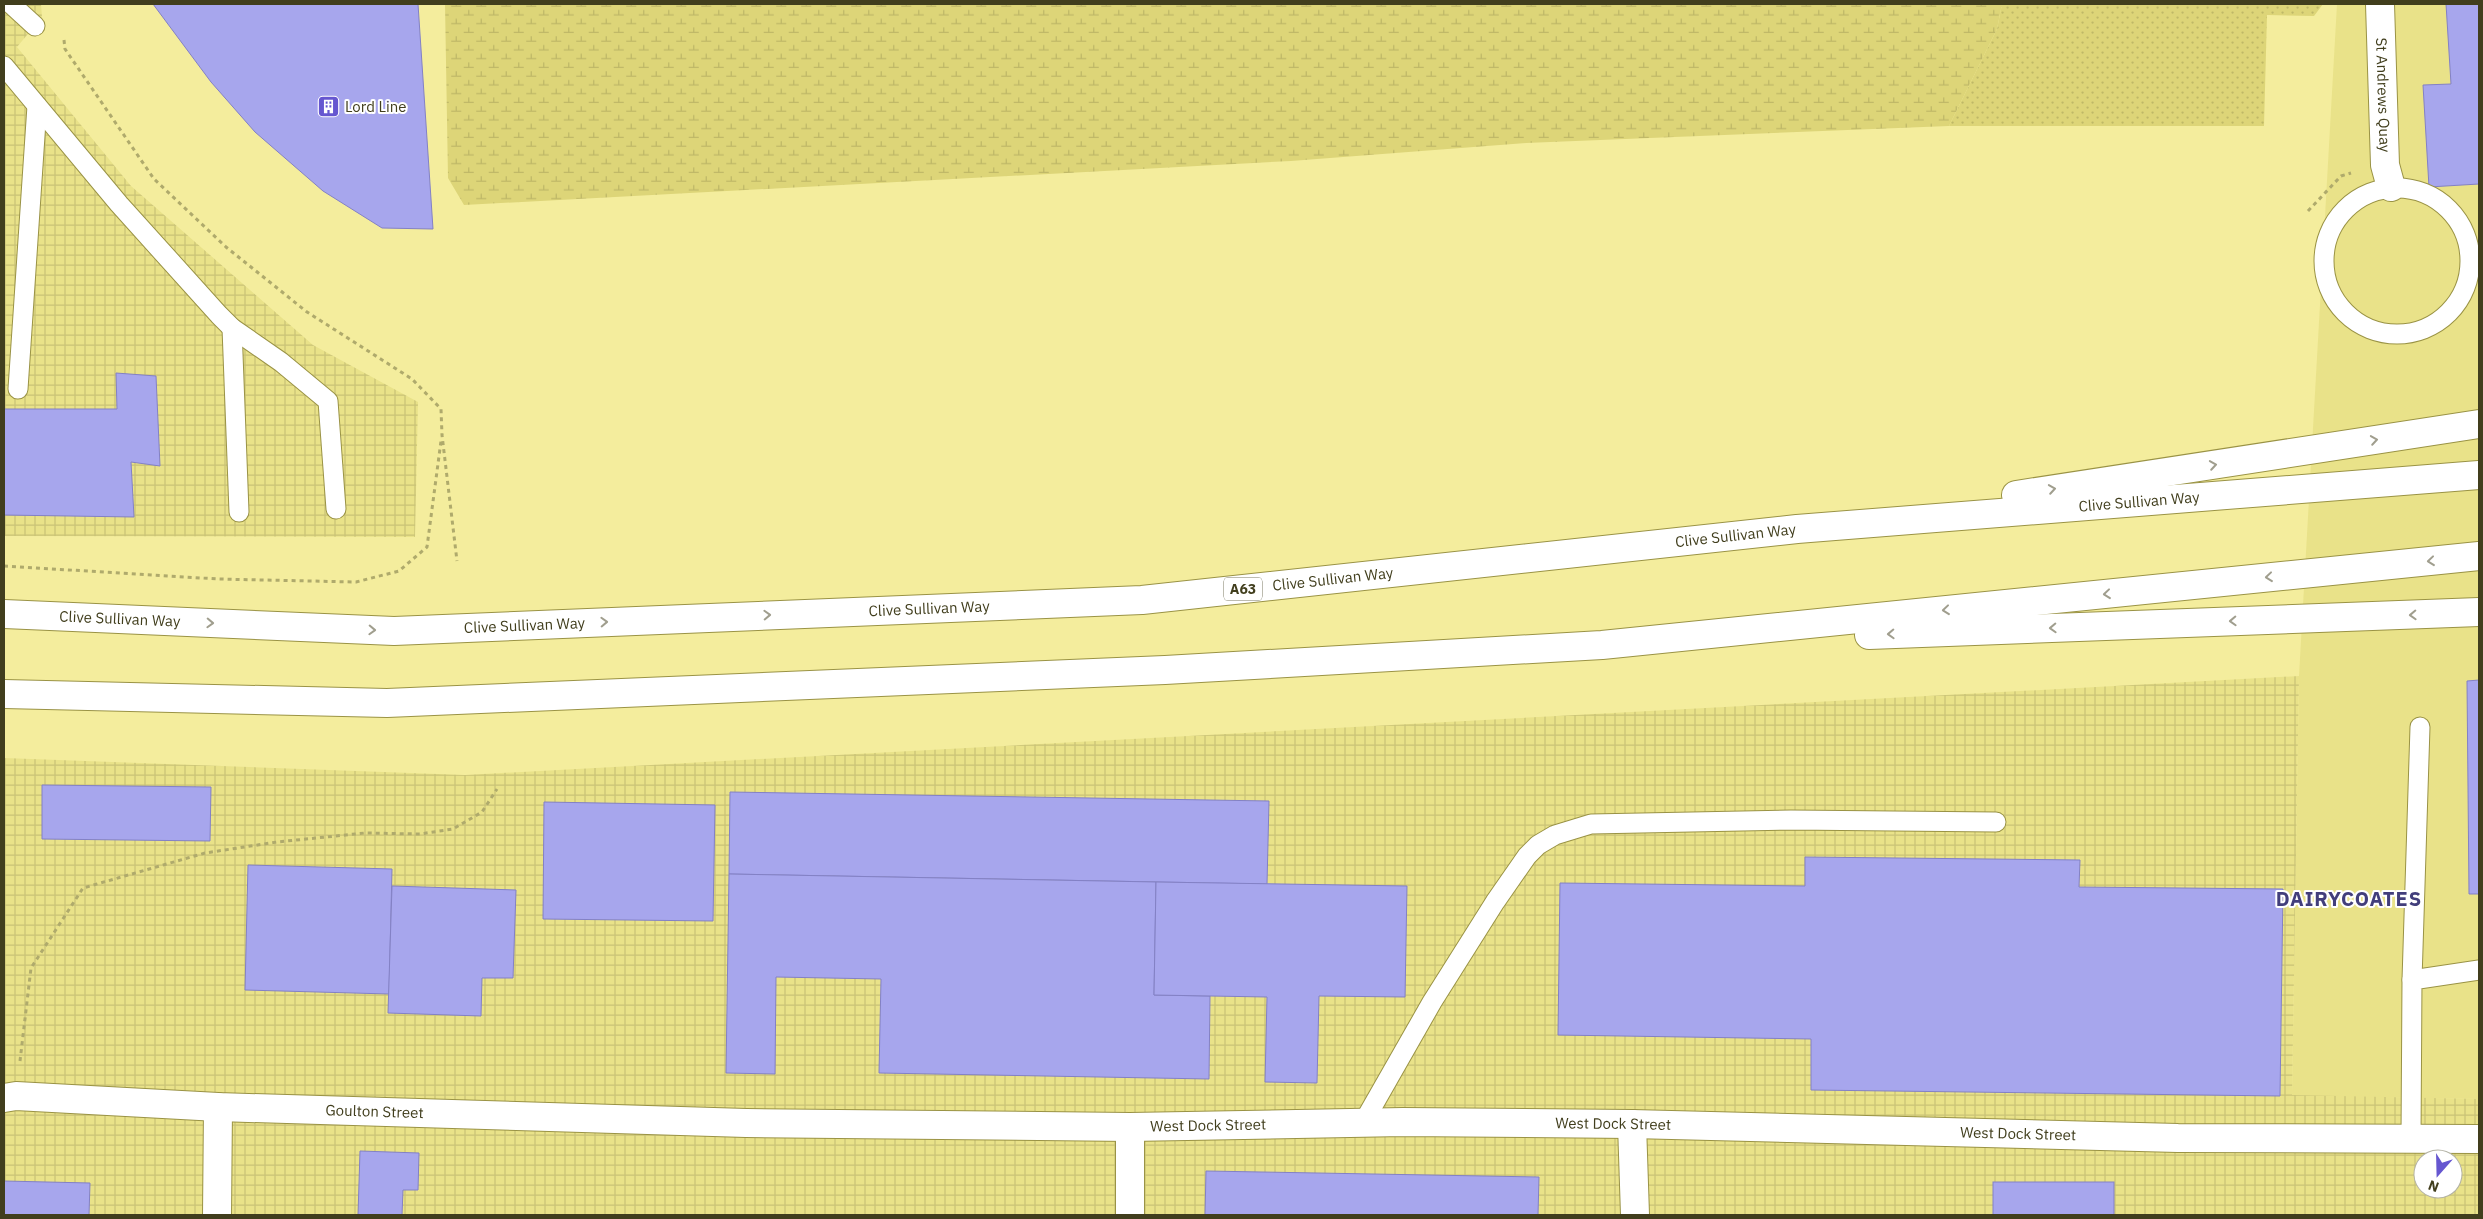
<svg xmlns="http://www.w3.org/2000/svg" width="2483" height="1219" viewBox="0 0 2483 1219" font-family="'IBM Plex Sans',sans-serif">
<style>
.built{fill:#e9e289}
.industrial{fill:url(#industrial-grid);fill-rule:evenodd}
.grass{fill:url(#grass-dots)}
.wetland{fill:url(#wetland-marsh)}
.building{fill:#a7a6ed;stroke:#8381c5}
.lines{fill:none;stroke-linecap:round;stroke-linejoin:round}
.lane-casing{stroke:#9a9345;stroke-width:21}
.street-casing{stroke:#9a9345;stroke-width:30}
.highway-casing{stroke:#9a9345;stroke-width:30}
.path{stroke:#afaa6c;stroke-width:3;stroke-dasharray:4 4;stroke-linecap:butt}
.lane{stroke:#fff;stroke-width:19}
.street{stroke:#fff;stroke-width:28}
.highway{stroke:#fff;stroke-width:28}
.oneway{stroke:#a09e8e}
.labels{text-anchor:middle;stroke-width:4;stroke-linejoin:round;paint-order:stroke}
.shield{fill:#fff;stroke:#7a7861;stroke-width:1}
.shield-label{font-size:14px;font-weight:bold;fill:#413e1d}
.street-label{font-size:15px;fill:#413e1d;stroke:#fff}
.poi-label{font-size:15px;fill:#413e1d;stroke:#fff;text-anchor:start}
.district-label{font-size:20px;font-weight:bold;letter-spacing:1px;fill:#423e7b;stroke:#fff}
</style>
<defs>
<pattern id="industrial-grid" width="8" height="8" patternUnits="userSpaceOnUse" patternTransform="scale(1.25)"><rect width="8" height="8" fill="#e9e289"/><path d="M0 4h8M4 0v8" fill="none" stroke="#c9c376"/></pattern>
<pattern id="grass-dots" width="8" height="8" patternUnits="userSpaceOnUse" patternTransform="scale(1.25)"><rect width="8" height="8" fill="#ddd578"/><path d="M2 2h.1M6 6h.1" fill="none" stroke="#bfb867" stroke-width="1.8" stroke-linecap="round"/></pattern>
<pattern id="wetland-marsh" width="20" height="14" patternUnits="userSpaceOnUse" patternTransform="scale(1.25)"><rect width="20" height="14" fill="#ddd578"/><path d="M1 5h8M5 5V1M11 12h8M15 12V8" fill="none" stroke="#bfb867"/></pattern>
</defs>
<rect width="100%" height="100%" fill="#f4ed9d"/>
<path class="built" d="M 2337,4 L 2479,4 L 2479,1099 L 2292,1096 L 2299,676 Z"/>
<g class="industrial">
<path d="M 4,4 L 41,4 L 42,17 L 17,47 L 131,186 L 313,345 L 418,402 L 415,537 L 4,536 Z"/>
<path d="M 2299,676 L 2292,1095 L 2479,1099 L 2479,1215 L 4,1215 L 4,758 L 465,775 ZM 2423,1159 L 2453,1159 L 2453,1189 L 2423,1189 Z"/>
</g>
<path class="grass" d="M 2002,4 L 2323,4 L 2314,16 L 2267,15 L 2264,126 L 1949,126 L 1997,29 Z"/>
<path class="wetland" d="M 445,4 L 2002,4 L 1997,29 L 1949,126 L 1526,143 L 1291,161 L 464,205 L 448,178 Z"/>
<g class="building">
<path d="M 153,4 L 418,4 L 433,229 L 382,228 L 323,191 L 255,132 L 211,82 Z"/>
<path d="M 2446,4 L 2479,4 L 2479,184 L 2429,187 L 2423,85 L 2451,84 Z"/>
<path d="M 116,373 L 156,376 L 160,466 L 131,462 L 134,517 L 4,515 L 4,409 L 117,409 Z"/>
<path d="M 2479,680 L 2479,894 L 2469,894 L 2467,681 Z"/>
<path d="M 42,785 L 211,787 L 210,841 L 42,839 Z"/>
<path d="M 730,792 L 1269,801 L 1267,884 L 729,874 Z"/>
<path d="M 544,802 L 715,805 L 713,921 L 543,919 Z"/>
<path d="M 1805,857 L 2080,860 L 2079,887 L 2283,889 L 2280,1096 L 1811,1090 L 1811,1039 L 1558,1035 L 1560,883 L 1805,886 Z"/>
<path d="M 248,865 L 392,869 L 389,994 L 245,990 Z"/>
<path d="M 729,874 L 1156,882 L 1154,995 L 1210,996 L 1209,1079 L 879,1073 L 881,979 L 776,977 L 775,1074 L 726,1073 Z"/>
<path d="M 1156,882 L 1407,886 L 1405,997 L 1319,996 L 1317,1083 L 1265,1082 L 1267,997 L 1154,995 Z"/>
<path d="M 392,886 L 516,890 L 513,978 L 482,978 L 481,1016 L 388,1013 Z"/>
<path d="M 360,1151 L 419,1153 L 418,1190 L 403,1190 L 402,1215 L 358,1215 Z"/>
<path d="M 1206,1171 L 1539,1177 L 1538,1215 L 1205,1215 Z"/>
<path d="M 4,1181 L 90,1183 L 89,1215 L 4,1215 Z"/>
<rect x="1993" y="1182" width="121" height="33"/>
</g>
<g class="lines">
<defs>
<g id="lane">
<path d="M 11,4 L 35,26"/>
<path d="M 4,66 L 119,204 L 219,315 L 232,328 L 281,362 L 328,401 L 336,509"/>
<circle cx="2397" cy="261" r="73"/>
<path d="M 232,328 L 239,512"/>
<path d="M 18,389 L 37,106"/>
<path d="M 2412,980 L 2420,727"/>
<path d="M 1363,1123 L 1432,1002 L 1495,902 L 1527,856 L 1538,845 L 1555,835 L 1591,824 L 1791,820 L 1996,822"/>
<path d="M 2411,1139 L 2412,980 L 2479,970"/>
</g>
<g id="street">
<path id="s1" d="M 2380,4 L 2385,165 L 2391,187"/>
<path id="s2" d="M 4,1098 L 16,1096 L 218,1107 L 746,1123 L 1130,1127 L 1403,1122 L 1632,1124 L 2178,1138 L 2479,1139"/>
<path d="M 1632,1124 L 1635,1215"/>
<path d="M 1130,1127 L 1130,1215"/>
<path d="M 217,1215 L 218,1107"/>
</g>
<g id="highway">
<path d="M 2016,495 L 2479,424"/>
<path id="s3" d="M 4,614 L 394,631 L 1142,600 L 1797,529 L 2479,475"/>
<path d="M 1869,635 L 2479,612"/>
<path d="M 4,694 L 387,703 L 1165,670 L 1602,645 L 2479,556"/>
</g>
</defs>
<use href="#lane" class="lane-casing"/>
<use href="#street" class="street-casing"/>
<use href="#highway" class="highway-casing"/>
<g class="path">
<path d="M 64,40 L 65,49 L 154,179 L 226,247 L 307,312 L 412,379 L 441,409 L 442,435 L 457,561"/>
<path d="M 2308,211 L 2341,176 L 2351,173"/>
<path d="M 4,566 L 218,579 L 356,582 L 399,571 L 427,547 L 441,441"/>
<path d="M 20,1061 L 31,968 L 83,888 L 205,853 L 277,842 L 365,833 L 420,834 L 453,829 L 482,812 L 497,789"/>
</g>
<use href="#lane" class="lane"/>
<use href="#street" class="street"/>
<use href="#highway" class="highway"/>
</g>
<defs><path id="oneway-chevron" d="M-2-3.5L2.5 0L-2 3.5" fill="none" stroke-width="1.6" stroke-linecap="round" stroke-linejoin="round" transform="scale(1.25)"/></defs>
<g class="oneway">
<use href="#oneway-chevron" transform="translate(2374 440) rotate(-9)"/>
<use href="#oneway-chevron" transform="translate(2213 465) rotate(-9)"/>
<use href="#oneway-chevron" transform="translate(2052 489) rotate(-9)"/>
<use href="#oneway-chevron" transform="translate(2431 561) rotate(174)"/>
<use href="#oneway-chevron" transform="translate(2269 577) rotate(174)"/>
<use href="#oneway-chevron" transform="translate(2107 594) rotate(174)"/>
<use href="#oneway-chevron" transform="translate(1946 610) rotate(174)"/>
<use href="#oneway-chevron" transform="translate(767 615) rotate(-2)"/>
<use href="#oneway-chevron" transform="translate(2413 615) rotate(178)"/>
<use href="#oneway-chevron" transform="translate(2233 621) rotate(178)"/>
<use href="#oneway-chevron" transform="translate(604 622) rotate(-2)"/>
<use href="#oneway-chevron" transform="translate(210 623) rotate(2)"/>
<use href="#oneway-chevron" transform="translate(2053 628) rotate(178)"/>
<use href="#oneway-chevron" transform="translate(372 630) rotate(2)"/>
<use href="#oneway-chevron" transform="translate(1891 634) rotate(178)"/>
</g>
<defs>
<symbol id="building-square" viewBox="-11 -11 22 22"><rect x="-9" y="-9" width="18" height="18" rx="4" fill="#6657d0" stroke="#fff"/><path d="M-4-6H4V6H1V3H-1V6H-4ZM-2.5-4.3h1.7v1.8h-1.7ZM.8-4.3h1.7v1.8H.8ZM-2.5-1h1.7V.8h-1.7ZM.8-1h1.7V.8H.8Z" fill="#fff"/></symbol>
</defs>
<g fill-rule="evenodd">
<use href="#building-square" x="316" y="94" width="25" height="25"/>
</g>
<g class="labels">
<rect class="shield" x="1224" y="577.5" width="38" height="23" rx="4"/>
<g class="shield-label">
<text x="1243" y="594">A63</text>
</g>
<g class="street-label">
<text dy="5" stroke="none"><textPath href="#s1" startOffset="91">St Andrews Quay</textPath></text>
<text dy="5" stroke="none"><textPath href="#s3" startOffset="2141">Clive Sullivan Way</textPath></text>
<text dy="5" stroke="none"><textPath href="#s3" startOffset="1736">Clive Sullivan Way</textPath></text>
<text dy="5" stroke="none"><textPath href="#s3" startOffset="1331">Clive Sullivan Way</textPath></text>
<text dy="5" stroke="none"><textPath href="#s3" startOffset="926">Clive Sullivan Way</textPath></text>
<text dy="5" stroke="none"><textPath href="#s3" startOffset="116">Clive Sullivan Way</textPath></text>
<text dy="5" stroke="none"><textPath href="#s3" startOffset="521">Clive Sullivan Way</textPath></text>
<text dy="5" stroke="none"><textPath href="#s2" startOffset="371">Goulton Street</textPath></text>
<text dy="5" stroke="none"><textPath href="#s2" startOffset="1610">West Dock Street</textPath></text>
<text dy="5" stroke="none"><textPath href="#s2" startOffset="1205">West Dock Street</textPath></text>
<text dy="5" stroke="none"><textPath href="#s2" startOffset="2015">West Dock Street</textPath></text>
</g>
<g class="poi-label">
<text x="345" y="112">Lord Line</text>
</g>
<g class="district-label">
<text x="2349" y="906">DAIRYCOATES</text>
</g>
</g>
<rect width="2483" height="1219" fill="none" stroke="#413e1d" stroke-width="10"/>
<g transform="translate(2438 1174) rotate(200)"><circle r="24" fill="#ffffff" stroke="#b3b2a5"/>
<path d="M0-4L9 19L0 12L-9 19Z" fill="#6657d0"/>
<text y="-8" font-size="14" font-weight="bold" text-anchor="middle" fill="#413e1d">N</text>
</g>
</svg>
